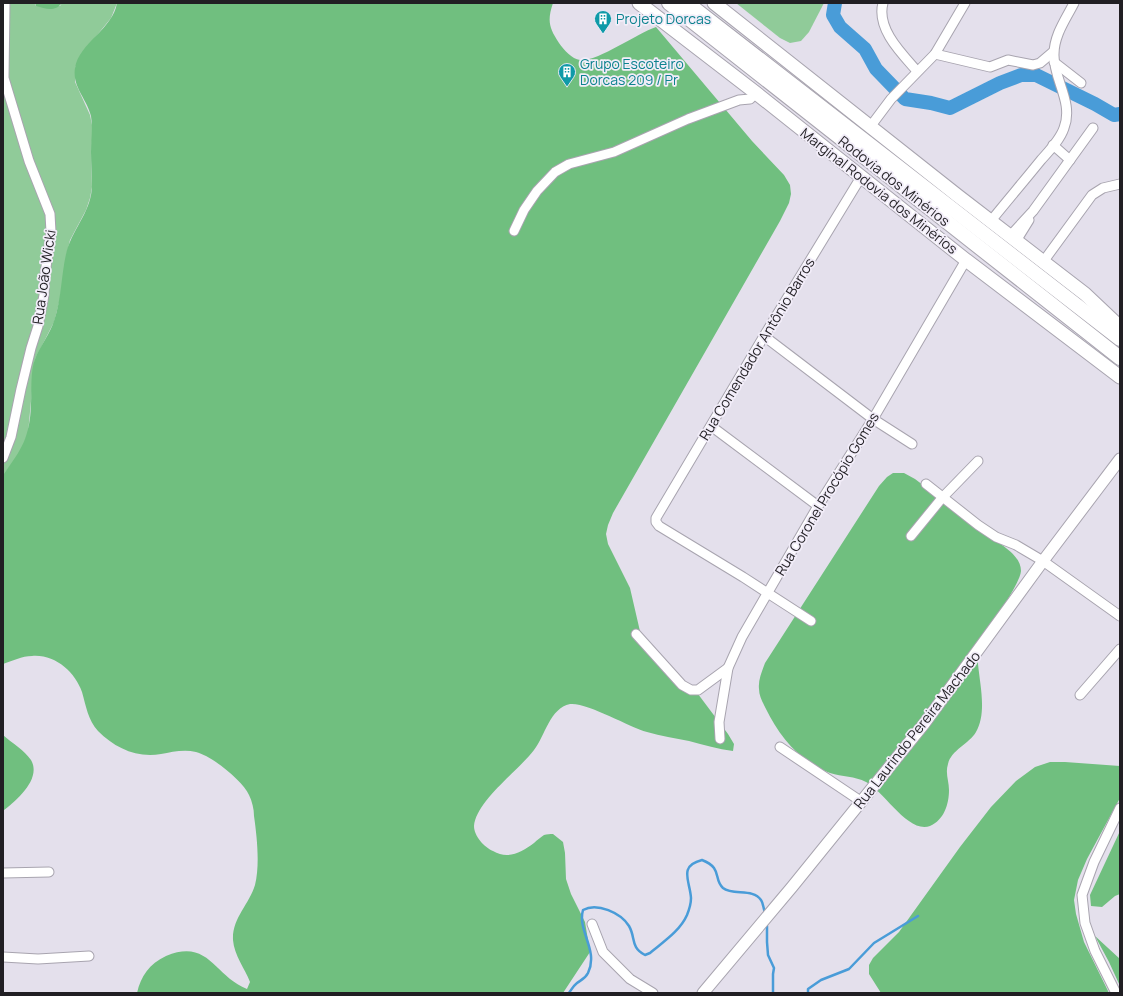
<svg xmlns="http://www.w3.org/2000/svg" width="1123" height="996" viewBox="0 0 1123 996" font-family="Manrope,sans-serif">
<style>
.green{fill:#90cb99}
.forest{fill:#70bf7f}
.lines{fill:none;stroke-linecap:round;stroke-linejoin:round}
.stream{stroke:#499cd8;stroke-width:2.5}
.river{stroke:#499cd8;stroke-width:14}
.minor-casing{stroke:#a8a4af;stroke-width:11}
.tertiary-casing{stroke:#a8a4af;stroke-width:13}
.secondary-casing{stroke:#a8a4af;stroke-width:15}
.primary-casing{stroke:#a8a4af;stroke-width:16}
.minor{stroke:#fff;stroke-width:9}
.tertiary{stroke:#fff;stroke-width:11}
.secondary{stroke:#fff;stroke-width:13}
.primary{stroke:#fff;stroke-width:14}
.labels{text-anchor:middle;stroke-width:3.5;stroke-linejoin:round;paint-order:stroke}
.culture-label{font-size:14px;fill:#0d838f;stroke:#f2edf9;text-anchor:start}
.street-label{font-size:14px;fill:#211f23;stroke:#f2edf9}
</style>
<rect width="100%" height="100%" fill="#e4e0ec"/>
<g class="green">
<path d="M 3,3 L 34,3 L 36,6 L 60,6 L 62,3 L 117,3 L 111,18 L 80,56 L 75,68 L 75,82 L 90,115 L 93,130 L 91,151 L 92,187 L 90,198 L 86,210 L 70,240 L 67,252 L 60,299 L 54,322 L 35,359 L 28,433 L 20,453 L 3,475 Z"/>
<path d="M 736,3 L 824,3 L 809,32 L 801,41 L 790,43 L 780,38 Z"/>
</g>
<g class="forest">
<path d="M 35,3 L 62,3 C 55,12 46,9 36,6 Z"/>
<path d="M 117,3 L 553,3 C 547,21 549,28 559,43 C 564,50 572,59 580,60 C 597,62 636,34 656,27 L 752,141 L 784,175 L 790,185 L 791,194 L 789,203 L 780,221 L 613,513 L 608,525 L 606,534 L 608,544 L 630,588 L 642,640 L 648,651 L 698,694 L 728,734 L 734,744 L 733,751 C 718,749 704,745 689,741 C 675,738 661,736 647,732 C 629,727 587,702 570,704 C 550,708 545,736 534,750 C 519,770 476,801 474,826 C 474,836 484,847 493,851 C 508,860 522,852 534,843 C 537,840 541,837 544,835 C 547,834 550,834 553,834 L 563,842 L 565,853 L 566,879 L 571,894 L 585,922 L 590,952 L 563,993 L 137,993 C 141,976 149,964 166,956 C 209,938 214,976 247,989 L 250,982 C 245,969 234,955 233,940 C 232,918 249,905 255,885 C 260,865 257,837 254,816 C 254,809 252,801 249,795 C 243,781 212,756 196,752 C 184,749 172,752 161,754 C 136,758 115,748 98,731 C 88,720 86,706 82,692 C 75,672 55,654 32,656 C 22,656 12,661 3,664 L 3,475 C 22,449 30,437 31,404 C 32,389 30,373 35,359 C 40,346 50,334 54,321 C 62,298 61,273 67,250 C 74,227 92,210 92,185 C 92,174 91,163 91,152 C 91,140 93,128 91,116 C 87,99 72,87 75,68 C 79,43 113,29 117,3 Z"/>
<path d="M 893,473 L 904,473 L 915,479 L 1002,545 C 1010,551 1021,559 1021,571 C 1020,584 992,623 984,636 C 982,640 977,645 976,649 C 976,653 977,660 978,664 C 980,685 987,713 976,732 C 969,744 951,750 948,764 C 945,773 949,781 949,790 C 949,804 944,820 930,826 C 908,834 884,791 866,782 C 855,776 842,777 830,773 C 801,763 779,736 766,709 C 763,703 759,696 759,689 C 758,680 762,671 765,663 L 879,486 L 887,477 Z"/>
<path d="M 3,735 C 12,743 24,750 31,760 C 42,779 16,801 3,811 Z"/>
<path d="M 1050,762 L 1065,762 L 1120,766 L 1120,798 L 1087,859 L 1078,880 L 1074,900 L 1076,914 L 1084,942 L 1109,993 L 881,993 L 869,974 L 869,965 L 873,958 L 899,932 L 960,847 L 991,807 L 1016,781 L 1035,767 Z"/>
<path d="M 1120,831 L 1120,894 L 1115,896 L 1102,907 L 1091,906 L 1090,895 Z"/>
<path d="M 1095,936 L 1120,959 L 1120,986 L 1109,962 Z"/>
</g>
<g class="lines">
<g class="stream">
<path d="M 767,926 L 767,942 L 768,955 L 774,968 L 773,974 L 773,993"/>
<path d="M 569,993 C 571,990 573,986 577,983 C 581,980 585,979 588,973 C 599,950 577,931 583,910 C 597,902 621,913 629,926 C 636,938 630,947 645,955 L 650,953 C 663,942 680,931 687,915 C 689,910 691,904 691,898 C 690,881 678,866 702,860 C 723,868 713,879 723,888 C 733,896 753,888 761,900 C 764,904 763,910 766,915"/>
<path d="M 808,993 L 808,989 L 821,980 L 849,969 L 874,943 L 918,916"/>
</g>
<path class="river" d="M 835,3 L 833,15 L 840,27 L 865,49 L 876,69 L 905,99 L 931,103 L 950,108 L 1000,83 L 1021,75 L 1036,75 L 1095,104 L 1114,115 L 1120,114"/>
<defs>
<g id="minor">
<path d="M 883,3 C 876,29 902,54 917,71"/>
<path d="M 935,54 L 990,67 L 1008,60 L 1033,65 L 1040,63 L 1053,52"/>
<path d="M 1054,62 L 1081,83"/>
<path d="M 870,127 L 891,99 L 935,54 L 965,3"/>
<path d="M 1053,145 L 1070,160"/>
<path d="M 990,222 C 1007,201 1024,181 1041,160 C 1049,151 1060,140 1064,128 C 1074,102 1053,79 1054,54 C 1054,35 1066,19 1074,3"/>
<path d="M 514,231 L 524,210 L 537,191 L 555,172 L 569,164 L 614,152 L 688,119 L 739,100 L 750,99 L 756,93"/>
<path d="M 1010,236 L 1033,211 L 1093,128"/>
<path d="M 1016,241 L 1029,220"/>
<path d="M 1043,262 L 1092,195 L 1103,188 L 1120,184"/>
<path d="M 764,336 L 873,419 L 912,444"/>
<path d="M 711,426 L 818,506"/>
<path d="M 3,458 L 11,437 L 21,389 L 31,348 L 38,326 L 44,295 L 45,274 L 51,232 L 50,214 L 29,161 L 4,78 L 5,3"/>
<path d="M 926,484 L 978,525 L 996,537 L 1016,545 L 1043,561 L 1120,616"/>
<path d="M 911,536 L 942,498 L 978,461"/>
<path d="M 811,621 L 743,577 L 659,526 L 656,522 L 656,518 L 764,336 L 861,177"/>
<path d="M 636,634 L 682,685 L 691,690 L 698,690 L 728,668"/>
<path d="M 1080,695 L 1120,649"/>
<path d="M 720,739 L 719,722 L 728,668 L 742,637 L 818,506 L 873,419 L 966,260"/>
<path d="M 780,747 L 862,802"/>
<path d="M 3,873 L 49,872"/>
<path d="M 592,924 L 603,952 L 630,979 L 653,993"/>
<path d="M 3,957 L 38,959 L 89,956"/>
<path d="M 1116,993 L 1095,951 L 1085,923 L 1082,895 L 1094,862 L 1120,808"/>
</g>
<path id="tertiary" d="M 703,993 L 792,887 L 924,724 L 1043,561 L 1120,459"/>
<g id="secondary">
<path d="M 639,3 L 756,93 L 966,260 L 1120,377"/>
<path d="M 714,3 L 958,196 L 1085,294 L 1120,327"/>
</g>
<g id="primary">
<path d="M 669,3 L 1120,358"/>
<path d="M 687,3 L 1120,339"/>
</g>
</defs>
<use href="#minor" class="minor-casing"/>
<use href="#tertiary" class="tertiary-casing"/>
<use href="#secondary" class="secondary-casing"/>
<use href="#primary" class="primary-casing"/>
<use href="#minor" class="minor"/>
<use href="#tertiary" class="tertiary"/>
<use href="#secondary" class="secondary"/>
<use href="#primary" class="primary"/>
</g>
<defs>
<symbol id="building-pin" viewBox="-11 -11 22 30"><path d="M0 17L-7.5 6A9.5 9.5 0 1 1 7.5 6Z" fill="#0f9aa8" stroke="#f2edf9"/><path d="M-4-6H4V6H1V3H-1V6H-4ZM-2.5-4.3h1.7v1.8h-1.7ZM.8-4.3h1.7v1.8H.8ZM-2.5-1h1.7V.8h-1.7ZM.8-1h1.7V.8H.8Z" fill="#fff"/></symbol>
</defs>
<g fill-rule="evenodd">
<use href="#building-pin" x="593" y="9" width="20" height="27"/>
<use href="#building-pin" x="557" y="62" width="20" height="27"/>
</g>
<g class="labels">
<g class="culture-label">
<text x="616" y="24">Projeto Dorcas</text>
<text x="580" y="69">Grupo Escoteiro<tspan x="580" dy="16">Dorcas 209 / Pr</tspan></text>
</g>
<g class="street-label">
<text transform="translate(894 181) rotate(38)" y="5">Rodovia dos Minérios</text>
<text transform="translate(879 191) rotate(38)" y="5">Marginal Rodovia dos Minérios</text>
<text transform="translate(44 277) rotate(-82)" y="5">Rua João Wicki</text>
<text transform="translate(757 349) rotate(-59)" y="5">Rua Comendador Antônio Barros</text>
<text transform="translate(827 494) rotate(-59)" y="5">Rua Coronel Procópio Gomes</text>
<text transform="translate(917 730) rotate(-52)" y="5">Rua Laurindo Pereira Machado</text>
</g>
</g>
<rect width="1123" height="996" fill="none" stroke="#211f23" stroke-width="8"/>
</svg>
